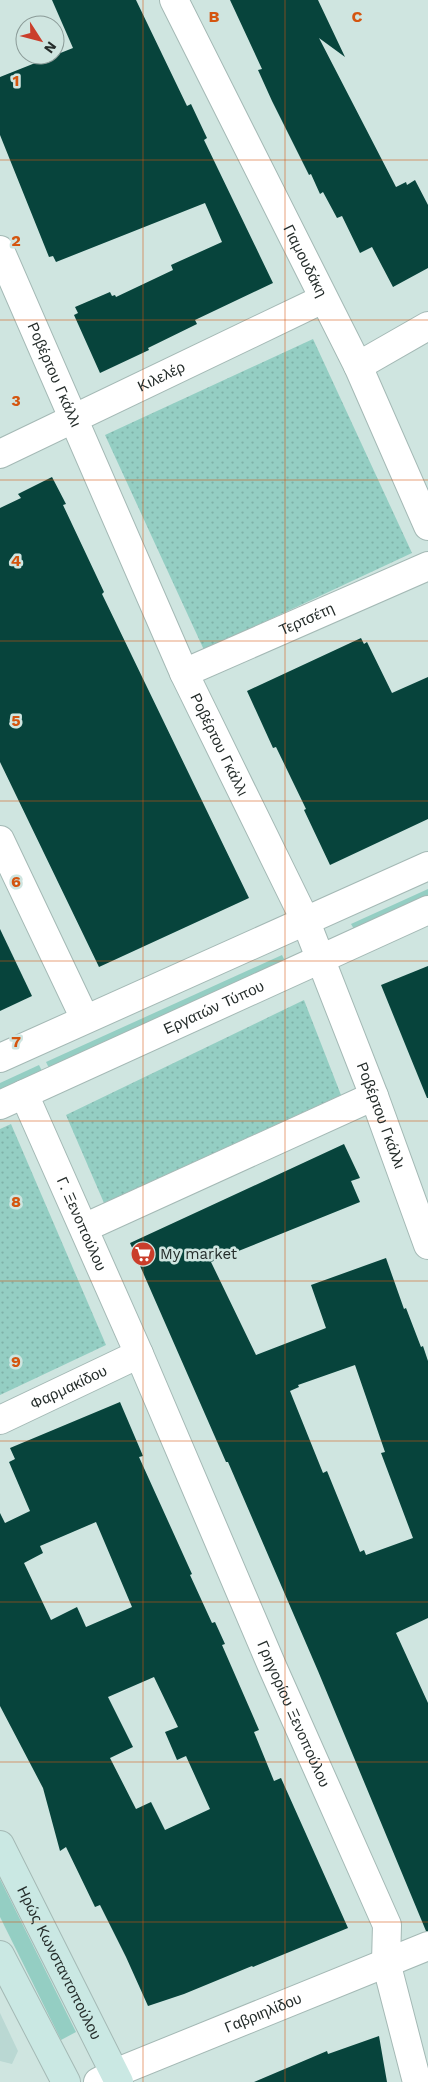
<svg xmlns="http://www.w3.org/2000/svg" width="428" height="2082" viewBox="0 0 428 2082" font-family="'Work Sans',sans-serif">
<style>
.built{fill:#bad8d3}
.grass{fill:#94cec3}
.park{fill:url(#park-dots)}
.building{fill:#07443c;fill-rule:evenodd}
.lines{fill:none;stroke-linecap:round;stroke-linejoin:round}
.street-casing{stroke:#a4b9b5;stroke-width:30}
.secondary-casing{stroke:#a4b9b5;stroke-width:30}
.street{stroke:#fff;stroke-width:28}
.secondary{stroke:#cae8e3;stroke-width:28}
.grid{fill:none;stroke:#d4550f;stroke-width:1;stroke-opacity:0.55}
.labels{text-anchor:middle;stroke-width:5;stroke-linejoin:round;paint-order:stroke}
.street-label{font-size:15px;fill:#252d2b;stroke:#cfe5e0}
.poi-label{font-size:15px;fill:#252d2b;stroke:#cfe5e0;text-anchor:start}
.grid-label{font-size:16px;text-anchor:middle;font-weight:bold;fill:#d4550f;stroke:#cfe5e0;stroke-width:5;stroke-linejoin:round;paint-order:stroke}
</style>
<defs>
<pattern id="park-dots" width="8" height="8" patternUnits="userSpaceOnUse" patternTransform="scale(1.25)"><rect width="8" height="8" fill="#94cec3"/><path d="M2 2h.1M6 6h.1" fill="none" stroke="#7fb1a8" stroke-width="1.8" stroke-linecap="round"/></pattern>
</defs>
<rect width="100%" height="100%" fill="#cfe5e0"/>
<path class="built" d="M 0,2013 L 18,2051 L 12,2064 L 0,2061 Z"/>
<g class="grass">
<path d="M 428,889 L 428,896 L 354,929 L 351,924 Z"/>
<path d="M 282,955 L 285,961 L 49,1068 L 46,1062 Z"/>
<path d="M 39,1065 L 42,1071 L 0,1090 L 0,1083 Z"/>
<path d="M 0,1879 L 76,2032 L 61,2040 L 0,1917 Z"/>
</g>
<g class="park">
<path d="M 313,339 L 412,553 L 204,650 L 105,435 Z"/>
<path d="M 304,1000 L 341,1095 L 104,1203 L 66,1115 Z"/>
<path d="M 11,1124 L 106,1345 L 0,1395 L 0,1129 Z"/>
</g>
<g class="building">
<path d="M 52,0 L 136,0 L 187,106 L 191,104 L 207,138 L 204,140 L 273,283 L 195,320 L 197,324 L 148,348 L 149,350 L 100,373 L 74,315 L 78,313 L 75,307 L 110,292 L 112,296 L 115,295 L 116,297 L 173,270 L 171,265 L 222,242 L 205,203 L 56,262 L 53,256 L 49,257 L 0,135 L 0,77 L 73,48 Z"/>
<path d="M 230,0 L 318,0 L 345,57 L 319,38 L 396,187 L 406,182 L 407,185 L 415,180 L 428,205 L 428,268 L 393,287 L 372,247 L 360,253 L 342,216 L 337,218 L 323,192 L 320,194 L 311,174 L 309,175 L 272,101 L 258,70 L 262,69 Z"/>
<path d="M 52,477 L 66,504 L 63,505 L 104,592 L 102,594 L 249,898 L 99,967 L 0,762 L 0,508 L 21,498 L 18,494 Z"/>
<path d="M 361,638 L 364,644 L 367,642 L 392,693 L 428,677 L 428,819 L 330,865 L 304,810 L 306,809 L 276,747 L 273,748 L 247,691 Z"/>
<path d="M 0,929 L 32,996 L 0,1011 Z"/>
<path d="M 428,966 L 428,1098 L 427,1098 L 381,985 Z"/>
<path d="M 344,1144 L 360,1178 L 351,1181 L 360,1202 L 211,1262 L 256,1355 L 326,1328 L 311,1285 L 386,1258 L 404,1309 L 406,1308 L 421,1347 L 423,1346 L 428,1361 L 428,1618 L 396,1633 L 428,1703 L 428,1931 L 426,1931 L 318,1671 L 228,1462 L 226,1462 L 130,1243 ZM 355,1365 L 385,1452 L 381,1453 L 413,1538 L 366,1555 L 364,1550 L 360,1552 L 327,1471 L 323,1473 L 290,1391 L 299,1387 L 298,1385 Z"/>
<path d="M 120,1402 L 143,1456 L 139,1457 L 192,1574 L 190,1575 L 212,1623 L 215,1622 L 225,1644 L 222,1645 L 259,1730 L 254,1732 L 274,1781 L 281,1778 L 348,1928 L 253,1967 L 252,1966 L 184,1994 L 148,2006 L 126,1957 L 100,1905 L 95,1907 L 66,1847 L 60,1851 L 43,1788 L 0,1706 L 0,1513 L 5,1523 L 30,1511 L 9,1462 L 15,1459 L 10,1448 ZM 96,1522 L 132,1607 L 86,1627 L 77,1607 L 51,1620 L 24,1563 L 43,1553 L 40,1546 ZM 154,1677 L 178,1727 L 165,1732 L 177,1760 L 186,1756 L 210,1809 L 165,1830 L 151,1802 L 136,1809 L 110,1758 L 133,1747 L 108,1697 Z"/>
<path d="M 379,2036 L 387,2082 L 254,2082 L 327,2051 L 328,2054 Z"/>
</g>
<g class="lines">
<defs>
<g id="street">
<path id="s1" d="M 174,0 L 358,366 L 428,526"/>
<path id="s2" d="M 0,250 L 184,673 L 306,922 L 374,1096 L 428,1245"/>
<path d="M 358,366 L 428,326"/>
<path id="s3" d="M 0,454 L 323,299"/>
<path id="s4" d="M 184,673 L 428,566"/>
<path d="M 0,840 L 85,1019"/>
<path d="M 0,1058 L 428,866"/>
<path id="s5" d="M 24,1094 L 139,1354 L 272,1666 L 387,1925 L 386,1962 L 417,2082"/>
<path id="s6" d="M 0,1105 L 428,910"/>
<path d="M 84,1228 L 374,1096"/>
<path id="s7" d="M 0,1420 L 139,1354"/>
<path id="s8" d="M 98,2082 L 115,2073 L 428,1946"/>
</g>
<g id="secondary">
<path id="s9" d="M 0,1845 L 119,2082"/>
<path d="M 0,1955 L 66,2082"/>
</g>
</defs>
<use href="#street" class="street-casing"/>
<use href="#secondary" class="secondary-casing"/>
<use href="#street" class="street"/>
<use href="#secondary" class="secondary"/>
</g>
<path class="grid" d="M 143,0 L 143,2082M 285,0 L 285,2082M 0,160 L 428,160M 0,320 L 428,320M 0,480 L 428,480M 0,641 L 428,641M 0,801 L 428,801M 0,961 L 428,961M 0,1121 L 428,1121M 0,1281 L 428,1281M 0,1441 L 428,1441M 0,1602 L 428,1602M 0,1762 L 428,1762M 0,1922 L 428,1922"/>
<defs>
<symbol id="supermarket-disc" viewBox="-11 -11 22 22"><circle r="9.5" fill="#ca3e2b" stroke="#cfe5e0"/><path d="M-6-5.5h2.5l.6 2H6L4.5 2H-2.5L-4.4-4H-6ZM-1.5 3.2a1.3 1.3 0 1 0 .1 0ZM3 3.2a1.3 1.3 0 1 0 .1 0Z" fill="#fff"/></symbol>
</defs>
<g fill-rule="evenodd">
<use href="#supermarket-disc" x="129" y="1240" width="28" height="28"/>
</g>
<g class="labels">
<g class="street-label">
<text dy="5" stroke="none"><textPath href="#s1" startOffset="292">Γιαμουδάκη</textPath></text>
<text dy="5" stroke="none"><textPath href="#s2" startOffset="136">Ροβέρτου Γκάλλι</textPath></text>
<text dy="5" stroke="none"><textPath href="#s3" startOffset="179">Κιλελέρ</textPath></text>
<text dy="5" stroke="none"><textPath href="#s4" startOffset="134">Τερτσέτη</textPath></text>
<text dy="5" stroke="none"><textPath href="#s2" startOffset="541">Ροβέρτου Γκάλλι</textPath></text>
<text dy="5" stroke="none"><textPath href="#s6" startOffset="235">Εργατών Τύπου</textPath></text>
<text dy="5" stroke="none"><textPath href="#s2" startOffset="946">Ροβέρτου Γκάλλι</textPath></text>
<text dy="5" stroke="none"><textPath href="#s5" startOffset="142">Γ. Ξενοπούλου</textPath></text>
<text dy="5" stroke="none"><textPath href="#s7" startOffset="76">Φαρμακίδου</textPath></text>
<text dy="5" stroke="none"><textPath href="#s5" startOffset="676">Γρηγορίου Ξενοπούλου</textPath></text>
<text dy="5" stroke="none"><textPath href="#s9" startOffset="132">Ηρώς Κωνσταντοπούλου</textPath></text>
<text dy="5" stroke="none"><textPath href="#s8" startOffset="179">Γαβριηλίδου</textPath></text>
</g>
<g class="poi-label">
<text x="160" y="1259">My market</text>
</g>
</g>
<g class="grid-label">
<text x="214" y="22">B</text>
<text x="357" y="22">C</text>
<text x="16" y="86">1</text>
<text x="16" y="246">2</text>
<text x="16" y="406">3</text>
<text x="16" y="566">4</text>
<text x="16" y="726">5</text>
<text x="16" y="887">6</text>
<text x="16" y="1047">7</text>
<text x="16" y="1207">8</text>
<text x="16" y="1367">9</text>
</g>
<g transform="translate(40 40) rotate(126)"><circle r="24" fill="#cfe5e0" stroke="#8b9b98"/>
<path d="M0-4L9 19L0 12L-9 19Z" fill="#ca3e2b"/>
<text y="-8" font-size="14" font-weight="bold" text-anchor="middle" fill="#252d2b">N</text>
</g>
</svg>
